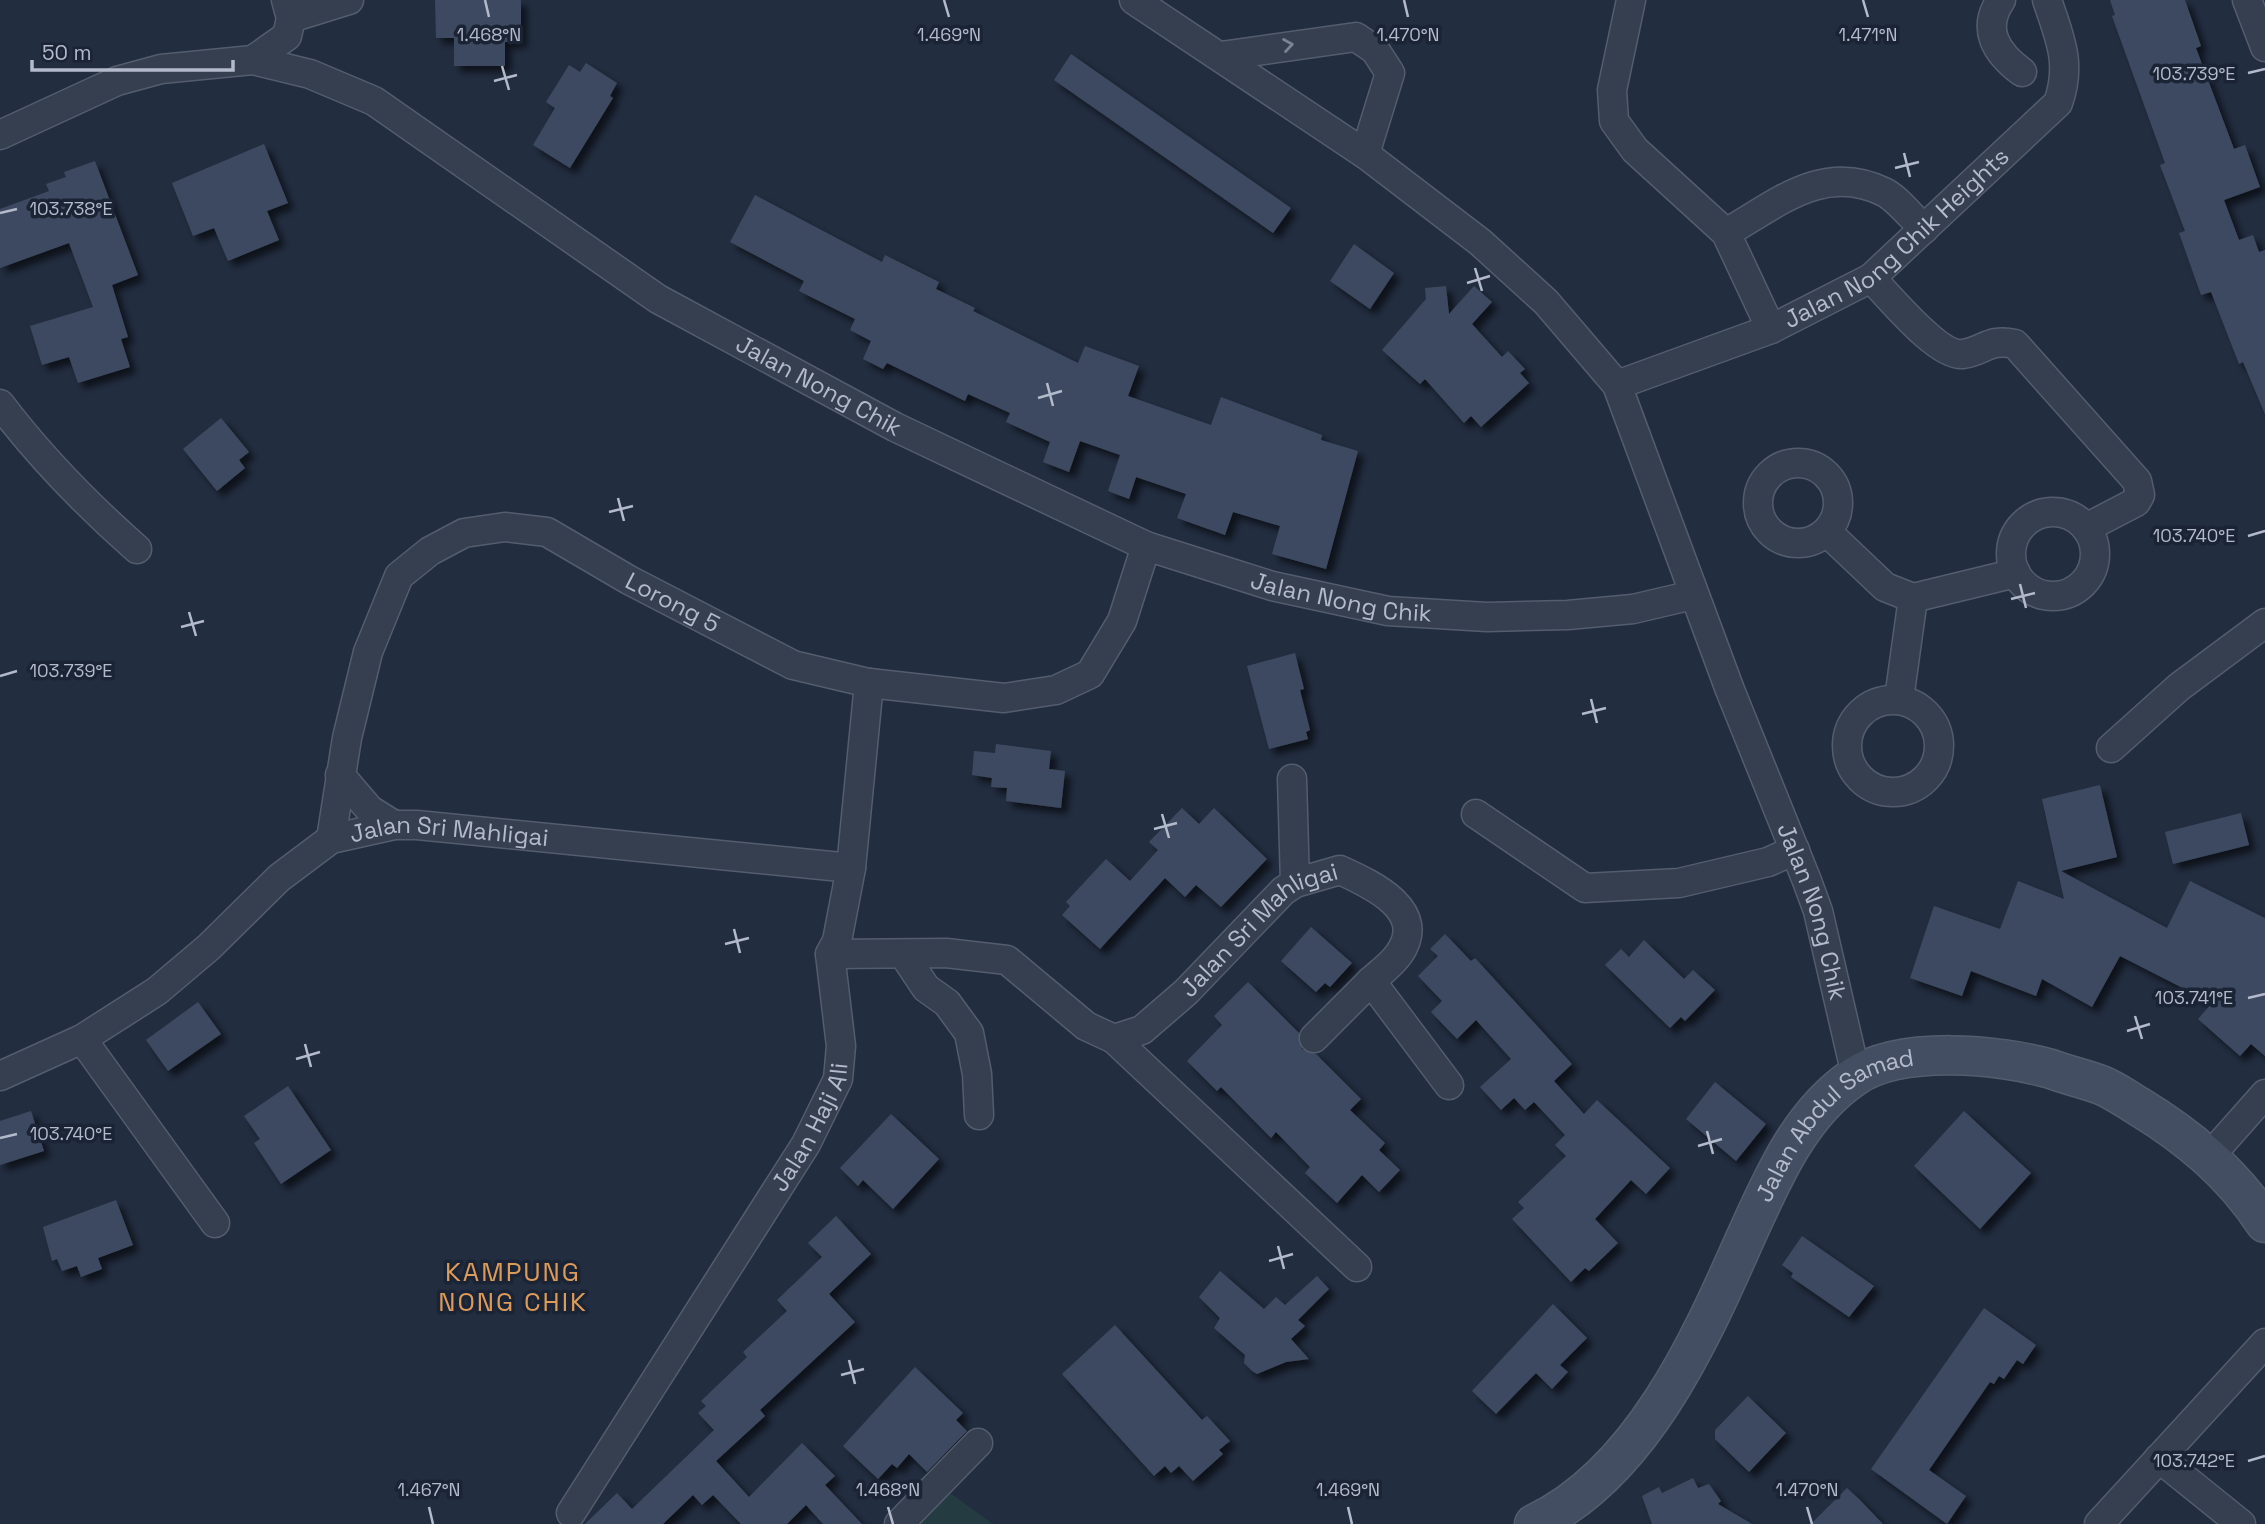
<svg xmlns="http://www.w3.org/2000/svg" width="2265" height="1524" viewBox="0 0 2265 1524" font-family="'Space Grotesk',sans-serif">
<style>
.green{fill:#243c41}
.building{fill:#3e4a60;filter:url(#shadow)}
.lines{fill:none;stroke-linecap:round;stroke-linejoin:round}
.street-casing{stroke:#545d6e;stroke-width:31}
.secondary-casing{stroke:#545d6e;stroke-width:41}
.street{stroke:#363f50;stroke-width:28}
.secondary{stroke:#444e63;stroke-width:38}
.oneway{stroke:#7b8394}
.ticks{fill:none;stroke:#b3bacb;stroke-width:2.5}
.labels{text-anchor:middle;stroke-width:7;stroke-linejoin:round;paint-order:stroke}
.street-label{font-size:24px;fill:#b3bacb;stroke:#1b2435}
.neighbourhood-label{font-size:26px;letter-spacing:2px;fill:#dd9b5b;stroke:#1b2435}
.ticks-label{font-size:18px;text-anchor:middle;fill:#b3bacb;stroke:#1b2435;stroke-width:7;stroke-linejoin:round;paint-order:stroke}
</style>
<defs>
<filter id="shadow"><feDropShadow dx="6" dy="6" stdDeviation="3.5" flood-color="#0009"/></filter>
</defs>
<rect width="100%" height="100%" fill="#222d40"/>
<path class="green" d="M 950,1493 L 993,1524 L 921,1524 Z"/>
<g class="building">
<path d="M 435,0 L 521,0 L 521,42 L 505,42 L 505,66 L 454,66 L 454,38 L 436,38 Z"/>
<path d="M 2110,0 L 2185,0 L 2201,46 L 2196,48 L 2234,149 L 2245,145 L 2260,187 L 2224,200 L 2239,240 L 2253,235 L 2259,252 L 2265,250 L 2265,414 L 2243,362 L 2239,364 L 2211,292 L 2201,295 L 2179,233 L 2185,231 L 2160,165 L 2165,163 L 2112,16 L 2115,15 Z"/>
<path d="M 1071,54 L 1291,208 L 1273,233 L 1054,80 Z"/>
<path d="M 586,63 L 617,83 L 610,96 L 613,98 L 570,168 L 533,145 L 555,108 L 546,102 L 569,65 L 580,72 Z"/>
<path d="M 264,144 L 288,203 L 267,211 L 279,240 L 228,261 L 214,228 L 193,236 L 172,183 Z"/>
<path d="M 95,161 L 138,275 L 112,285 L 128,337 L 121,339 L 130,367 L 78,383 L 69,357 L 42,365 L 30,326 L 93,307 L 69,243 L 0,268 L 0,209 L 49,191 L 46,184 L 66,177 L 64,172 Z"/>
<path d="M 755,195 L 882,262 L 885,255 L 939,282 L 936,289 L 975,308 L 973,311 L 1078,363 L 1085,346 L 1139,366 L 1128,396 L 1211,425 L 1221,397 L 1322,435 L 1321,440 L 1358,451 L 1326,569 L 1272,554 L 1280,526 L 1233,512 L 1225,535 L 1177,518 L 1186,494 L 1136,477 L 1129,499 L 1108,491 L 1120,455 L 1080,441 L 1069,472 L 1043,462 L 1050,442 L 1006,422 L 1010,413 L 968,394 L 965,401 L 887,363 L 883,369 L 863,359 L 871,341 L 850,330 L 855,319 L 799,291 L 804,281 L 730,242 Z"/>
<path d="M 1354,244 L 1394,273 L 1370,309 L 1330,281 Z"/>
<path d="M 1446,286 L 1449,314 L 1474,286 L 1492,302 L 1472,324 L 1502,357 L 1508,351 L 1525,369 L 1520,373 L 1529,383 L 1481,427 L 1471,416 L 1464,423 L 1425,379 L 1420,384 L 1382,350 L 1426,299 L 1425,288 Z"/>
<path d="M 221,418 L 249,452 L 239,460 L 245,468 L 217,491 L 183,449 Z"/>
<path d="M 1295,653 L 1304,689 L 1300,690 L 1310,730 L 1306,732 L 1308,739 L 1269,749 L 1247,666 Z"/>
<path d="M 996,744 L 1051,751 L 1049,769 L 1065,771 L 1061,808 L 1006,801 L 1007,788 L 991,787 L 992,778 L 972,775 L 974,751 L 995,753 Z"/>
<path d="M 2100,785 L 2117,857 L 2061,871 L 2167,928 L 2190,881 L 2265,918 L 2265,1056 L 2251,1044 L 2240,1056 L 2198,1019 L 2212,1003 L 2120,956 L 2092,1007 L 2042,979 L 2036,996 L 1971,971 L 1962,996 L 1910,978 L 1934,906 L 2000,929 L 2018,881 L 2064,899 L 2042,799 Z"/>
<path d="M 1182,808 L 1199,824 L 1214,808 L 1267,859 L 1221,907 L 1196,885 L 1185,897 L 1165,878 L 1100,949 L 1062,915 L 1070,906 L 1066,902 L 1106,859 L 1130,881 L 1158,850 L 1149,842 Z"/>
<path d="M 2241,813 L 2249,845 L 2173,864 L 2165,832 Z"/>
<path d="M 1311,927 L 1352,963 L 1330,987 L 1325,983 L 1316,992 L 1281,961 Z"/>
<path d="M 1445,934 L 1471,961 L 1475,958 L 1572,1064 L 1554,1081 L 1584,1114 L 1597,1100 L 1670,1168 L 1646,1194 L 1631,1180 L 1595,1219 L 1618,1243 L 1589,1271 L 1585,1268 L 1571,1282 L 1512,1219 L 1524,1208 L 1518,1202 L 1566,1156 L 1555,1145 L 1565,1135 L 1534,1102 L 1525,1110 L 1514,1098 L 1501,1110 L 1480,1087 L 1511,1059 L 1476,1020 L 1457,1039 L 1431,1012 L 1442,1001 L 1418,976 L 1438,956 L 1430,949 Z"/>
<path d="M 1644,940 L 1684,979 L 1693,970 L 1715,990 L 1685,1021 L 1681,1017 L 1670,1028 L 1605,965 L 1621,949 L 1629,957 Z"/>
<path d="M 1248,982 L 1299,1033 L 1302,1049 L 1316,1054 L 1361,1099 L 1350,1110 L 1385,1143 L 1379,1150 L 1400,1170 L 1379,1192 L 1362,1175 L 1337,1203 L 1305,1173 L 1310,1167 L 1276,1132 L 1271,1138 L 1221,1087 L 1217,1091 L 1187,1061 L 1222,1025 L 1214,1016 Z"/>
<path d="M 198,1002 L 221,1034 L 168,1071 L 146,1040 Z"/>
<path d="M 1715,1082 L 1766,1124 L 1736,1161 L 1686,1119 Z"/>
<path d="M 288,1086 L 331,1150 L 281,1184 L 254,1143 L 260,1139 L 244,1116 Z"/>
<path d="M 31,1111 L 44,1151 L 0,1165 L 0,1121 Z"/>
<path d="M 1964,1111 L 2031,1173 L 1980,1229 L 1914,1166 Z"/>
<path d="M 891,1114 L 939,1159 L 893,1209 L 863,1180 L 858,1186 L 840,1168 Z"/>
<path d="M 116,1200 L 133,1245 L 98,1258 L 102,1269 L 81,1277 L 77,1266 L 62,1271 L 57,1259 L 52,1261 L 43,1227 Z"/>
<path d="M 836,1216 L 871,1254 L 829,1294 L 855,1322 L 760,1410 L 765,1416 L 716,1461 L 749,1497 L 802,1443 L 835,1476 L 825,1485 L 862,1524 L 823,1524 L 806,1505 L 787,1524 L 741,1524 L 713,1495 L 702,1505 L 693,1495 L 663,1524 L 585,1524 L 617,1493 L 632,1509 L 714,1430 L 698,1413 L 706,1406 L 701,1401 L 747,1357 L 743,1352 L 787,1311 L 777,1300 L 822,1257 L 808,1243 Z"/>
<path d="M 1802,1236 L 1874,1286 L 1849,1317 L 1791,1277 L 1793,1273 L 1782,1265 Z"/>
<path d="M 1220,1271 L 1264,1309 L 1276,1297 L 1285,1305 L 1317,1276 L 1329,1289 L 1298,1320 L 1305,1326 L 1291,1339 L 1309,1359 L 1286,1362 L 1257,1374 L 1252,1371 L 1244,1363 L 1245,1355 L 1214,1328 L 1220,1318 L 1199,1297 Z"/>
<path d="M 1553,1304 L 1587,1338 L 1560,1365 L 1568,1372 L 1552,1389 L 1536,1373 L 1496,1414 L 1472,1391 Z"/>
<path d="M 1984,1308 L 2036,1345 L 2023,1364 L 2017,1360 L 2004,1379 L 1999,1376 L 1994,1384 L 1990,1382 L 1929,1470 L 1966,1496 L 1947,1524 L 1871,1469 Z"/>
<path d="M 1115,1325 L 1202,1420 L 1207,1416 L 1230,1441 L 1219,1450 L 1223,1454 L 1193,1481 L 1179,1466 L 1171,1473 L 1165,1466 L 1154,1476 L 1062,1374 Z"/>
<path d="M 915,1367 L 963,1413 L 956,1420 L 967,1431 L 927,1472 L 909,1454 L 897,1468 L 892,1464 L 878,1479 L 843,1446 Z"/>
<path d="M 1748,1396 L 1786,1433 L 1749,1472 L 1715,1439 L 1715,1430 Z"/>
<path d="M 1693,1478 L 1698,1488 L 1709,1484 L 1721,1501 L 1718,1504 L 1752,1524 L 1652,1524 L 1642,1496 L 1659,1487 L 1662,1493 Z"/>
<path d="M 1847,1488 L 1859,1499 L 1883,1524 L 1811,1524 Z"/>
</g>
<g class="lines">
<defs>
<g id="street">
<path id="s1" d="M 1134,0 L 1365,154 L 1480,242 L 1546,302 L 1617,385 L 1730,690 L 1807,881 L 1818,911 L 1856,1075"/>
<path d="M 1631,0 L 1612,90 L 1614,121 L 1635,150 L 1726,233 L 1771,329"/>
<path d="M 2001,0 C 1981,29 1996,53 2022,72"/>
<path d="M 2247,0 L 2265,47"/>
<path d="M 291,18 L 349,0"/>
<path d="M 1221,56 L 1356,37 L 1375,50 L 1390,73 L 1365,154"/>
<path d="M 253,60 L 287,36 L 291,18 L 286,0"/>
<path id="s2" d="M 0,135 L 117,81 L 161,69 L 253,60 L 310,74 L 374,101 L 658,299 L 895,427 L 1146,546 L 1272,586 L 1388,611 L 1487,617 L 1568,615 L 1633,609 L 1693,595"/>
<path d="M 1726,233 C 1777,204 1823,162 1884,192 C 1898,199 1912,218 1924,229"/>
<path d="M 1871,278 C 1889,296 1938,357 1963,354 C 1984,351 1989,338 2015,344 L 2137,481 L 2140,495 L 2136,502 L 2086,528"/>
<path id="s3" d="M 1617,385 L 1771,329 L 1871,278 L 2058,103 C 2072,64 2060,38 2047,0"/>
<path d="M 0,404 C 41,458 86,504 137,549"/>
<circle cx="1798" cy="503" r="40"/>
<circle cx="2053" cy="554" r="42"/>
<path d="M 1827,532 L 1885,587 L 1913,598 L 2016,573"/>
<path d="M 1899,699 L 1913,598"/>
<circle cx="1893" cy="746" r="46"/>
<path d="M 2111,748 L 2179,687 L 2265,623"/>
<path d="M 340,775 L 370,810 L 394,825"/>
<path d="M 1292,779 L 1295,883"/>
<path d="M 1476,814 L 1585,888 L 1679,883 L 1768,862 L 1795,850"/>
<path id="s4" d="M 331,839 L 347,738 L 368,652 L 399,576 L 430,551 L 464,533 L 505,527 L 547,532 L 629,580 L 793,665 L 869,683 L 1004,698 L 1056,690 L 1090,674 L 1122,621 L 1146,546"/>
<path id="s5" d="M 830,954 L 946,953 L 1007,960 L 1086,1026 L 1114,1039 L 1142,1030 L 1186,992 L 1283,891 L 1295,883 L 1340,870 C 1373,885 1429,911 1399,954 C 1392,964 1380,973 1371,981 L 1449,1085"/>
<path d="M 904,955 L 926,988 L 947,1003 L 969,1033 L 977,1074 L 979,1115"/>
<path d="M 1314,1038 L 1371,981"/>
<path d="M 82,1039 L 215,1223"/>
<path d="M 1114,1039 L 1357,1267"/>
<path id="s6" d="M 0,1076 L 82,1039 L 157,991 L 209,947 L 279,878 L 331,839 L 394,825 L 417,825 L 851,868"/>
<path d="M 2210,1156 L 2265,1094"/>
<path d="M 2159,1458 L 2241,1524"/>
<path id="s7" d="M 571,1513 L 806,1144 L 838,1079 L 841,1046 L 830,954 L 837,941 L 851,868 L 869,683"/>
<path d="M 899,1524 L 978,1443"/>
<path d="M 2099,1524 L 2265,1343"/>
</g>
<g id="secondary">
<path id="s8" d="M 1534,1524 C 1640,1474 1699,1343 1744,1241 C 1771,1182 1798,1115 1854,1077 C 1900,1045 2000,1054 2051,1069 C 2067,1075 2085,1079 2101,1085 C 2114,1090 2126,1099 2138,1106 C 2189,1137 2232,1173 2265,1223"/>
</g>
</defs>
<use href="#street" class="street-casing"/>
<use href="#secondary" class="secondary-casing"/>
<use href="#street" class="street"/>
<use href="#secondary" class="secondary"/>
</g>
<defs><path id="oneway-chevron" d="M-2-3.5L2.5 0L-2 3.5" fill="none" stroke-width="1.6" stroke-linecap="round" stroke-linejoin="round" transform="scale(1.75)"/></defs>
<use class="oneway" href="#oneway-chevron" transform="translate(1288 45) rotate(-9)"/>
<path class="ticks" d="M 485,0 L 489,17M 944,0 L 949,17M 1404,0 L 1408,17M 1863,0 L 1868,17M 502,66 L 509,90M 2248,73 L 2265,69M 494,81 L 517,75M 1904,153 L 1910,177M 1895,168 L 1919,162M 0,213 L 17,209M 1475,268 L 1482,291M 1467,283 L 1490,276M 1047,383 L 1053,406M 1038,398 L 1062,391M 618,498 L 624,521M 609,512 L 633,506M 2248,536 L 2265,531M 2020,584 L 2026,608M 2011,599 L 2035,593M 189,612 L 196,636M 181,627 L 204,621M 0,676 L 17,671M 1591,699 L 1597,723M 1582,714 L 1606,708M 1162,814 L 1169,838M 1154,829 L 1177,823M 734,929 L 740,953M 725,944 L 749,938M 2248,998 L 2265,994M 2135,1016 L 2142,1039M 2127,1031 L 2150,1024M 305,1044 L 311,1067M 296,1059 L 320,1052M 1707,1131 L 1713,1154M 0,1138 L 17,1134M 1698,1146 L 1722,1139M 1278,1246 L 1284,1269M 1269,1261 L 1293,1254M 849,1360 L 855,1384M 841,1375 L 864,1369M 2248,1461 L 2265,1456M 429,1507 L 433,1524M 888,1507 L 893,1524M 1348,1507 L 1352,1524M 1807,1507 L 1812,1524"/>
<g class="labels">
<g class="street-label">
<text dy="8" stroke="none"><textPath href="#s3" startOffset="320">Jalan Nong Chik Heights</textPath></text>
<text dy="8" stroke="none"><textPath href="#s2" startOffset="924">Jalan Nong Chik</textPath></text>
<text dy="8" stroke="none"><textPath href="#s2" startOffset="1491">Jalan Nong Chik</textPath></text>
<text dy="8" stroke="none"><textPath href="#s4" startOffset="579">Lorong 5</textPath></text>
<text dy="8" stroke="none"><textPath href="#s6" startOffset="530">Jalan Sri Mahligai</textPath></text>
<text dy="8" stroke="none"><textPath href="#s1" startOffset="1183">Jalan Nong Chik</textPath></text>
<text dy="8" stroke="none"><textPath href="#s5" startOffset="497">Jalan Sri Mahligai</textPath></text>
<text dy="8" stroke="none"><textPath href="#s7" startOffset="455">Jalan Haji Ali</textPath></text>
<text dy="8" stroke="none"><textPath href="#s8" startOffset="514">Jalan Abdul Samad</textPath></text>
</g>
<g class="neighbourhood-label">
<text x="513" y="1281">KAMPUNG<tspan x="513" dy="30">NONG CHIK</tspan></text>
</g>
</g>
<g class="ticks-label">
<text x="489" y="41">1.468°N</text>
<text x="949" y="41">1.469°N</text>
<text x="1408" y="41">1.470°N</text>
<text x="1868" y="41">1.471°N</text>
<text x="2194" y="80">103.739°E</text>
<text x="71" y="215">103.738°E</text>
<text x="2194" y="542">103.740°E</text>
<text x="71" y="677">103.739°E</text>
<text x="2194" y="1004">103.741°E</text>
<text x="71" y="1140">103.740°E</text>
<text x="2194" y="1467">103.742°E</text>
<text x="429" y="1496">1.467°N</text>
<text x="888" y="1496">1.468°N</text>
<text x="1348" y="1496">1.469°N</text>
<text x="1807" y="1496">1.470°N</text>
</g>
<path d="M32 60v10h201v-10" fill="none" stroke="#b3bacb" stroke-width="3.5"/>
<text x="42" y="60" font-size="21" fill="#b3bacb" stroke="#1b2435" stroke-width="5" paint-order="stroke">50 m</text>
</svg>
